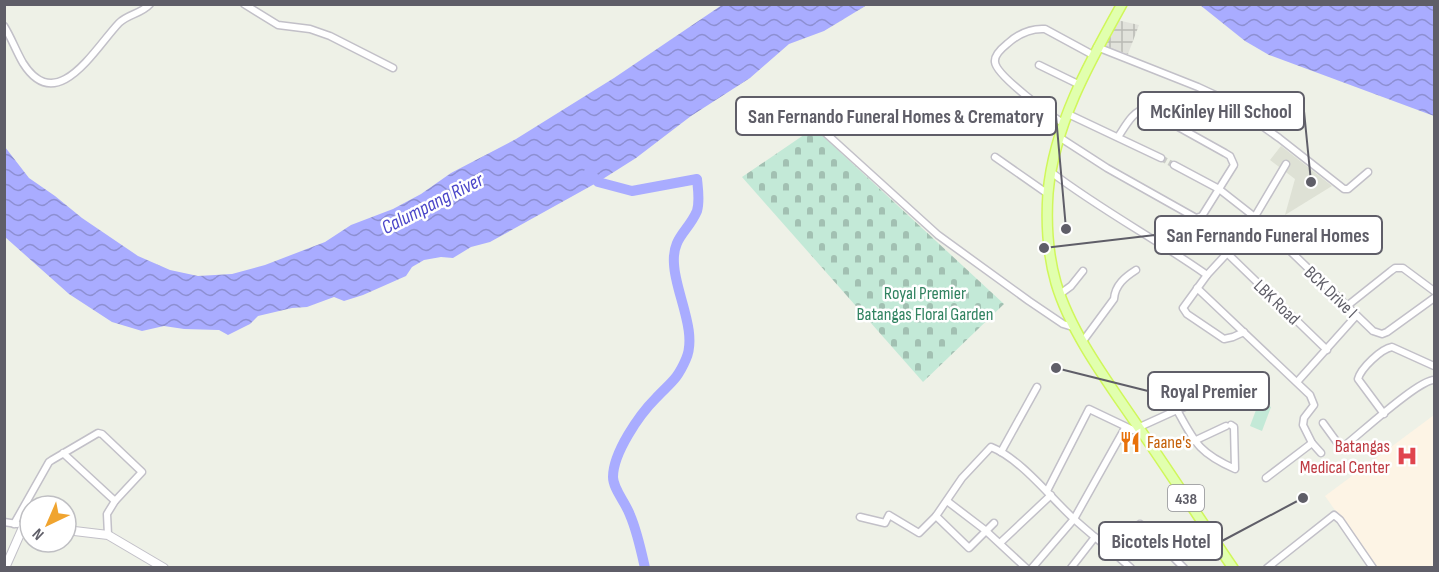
<svg xmlns="http://www.w3.org/2000/svg" width="1439" height="572" viewBox="0 0 1439 572" font-family="'Sofia Sans Condensed',sans-serif">
<style>
.industrial{fill:url(#industrial-grid)}
.education{fill:#dee1d5}
.medical{fill:#fdf4e5}
.cemetery{fill:url(#cemetery-stones)}
.pitch{fill:#c3e9d7}
.water{fill:url(#water-waves)}
.lines{fill:none;stroke-linecap:round;stroke-linejoin:round}
.river{stroke:#a9acff;stroke-width:10}
.minor-tunnel{stroke:#caccc7;stroke-width:6;stroke-dasharray:6 3;stroke-linecap:butt}
.minor-casing{stroke:#c2c0c8;stroke-width:9}
.tertiary-casing{stroke:#c2c0c8;stroke-width:10}
.primary-casing{stroke:#d0f75b;stroke-width:12}
.minor{stroke:#fff;stroke-width:6}
.tertiary{stroke:#fff;stroke-width:8}
.primary{stroke:#e1ffae;stroke-width:9}
.labels{text-anchor:middle;stroke-width:5;stroke-linejoin:round;paint-order:stroke}
.shield{fill:#fff;stroke:#8f8e95;stroke-width:1.5}
.shield-label{font-size:16px;font-weight:bold;fill:#5f5e68}
.street-label{font-size:18px;fill:#5f5e68;stroke:#fff}
.park-label{font-size:18px;fill:#318361;stroke:#fff}
.food-label{font-size:18px;fill:#c56008;stroke:#fff;text-anchor:start}
.health-label{font-size:18px;fill:#be3a42;stroke:#fff;text-anchor:end}
.water-label{font-size:20px;font-style:italic;fill:#4b46c9;stroke:#fff}
.leader{fill:none;stroke:#5f5e68;stroke-width:2}
.callout-dot{fill:#5f5e68;stroke:#fff;stroke-width:2}
.callout{fill:#fff;stroke:#5f5e68;stroke-width:2}
.callout-label{font-size:20px;text-anchor:middle;font-weight:bold;fill:#5f5e68}
</style>
<defs>
<pattern id="industrial-grid" width="8" height="8" patternUnits="userSpaceOnUse" patternTransform="scale(1.5)"><rect width="8" height="8" fill="#e1e2db"/><path d="M0 4h8M4 0v8" fill="none" stroke="#babab5"/></pattern>
<pattern id="cemetery-stones" width="16" height="16" patternUnits="userSpaceOnUse" patternTransform="scale(1.5)"><rect width="16" height="16" fill="#c3e9d7"/><path d="M2 7V4a2 2 0 0 1 4 0v3zM10 15v-3a2 2 0 0 1 4 0v3z" fill="#a2c0b2"/></pattern>
<pattern id="water-waves" width="16" height="10" patternUnits="userSpaceOnUse" patternTransform="scale(1.5)"><rect width="16" height="10" fill="#a9acff"/><path d="M0 5q4-4 8 0t8 0" fill="none" stroke="#8d8fd2"/></pattern>
</defs>
<rect width="100%" height="100%" fill="#eef1e7"/>
<path class="industrial" d="M 1117,20 L 1139,25 L 1128,54 L 1103,46 Z"/>
<path class="education" d="M 1281,146 L 1332,186 L 1285,215 L 1295,179 L 1270,160 Z"/>
<path class="medical" d="M 1434,415 L 1434,567 L 1375,567 L 1325,496 Z"/>
<path class="cemetery" d="M 814,128 L 1004,304 L 923,382 L 742,177 Z"/>
<path class="pitch" d="M 1259,402 L 1271,407 L 1262,431 L 1250,426 Z"/>
<g class="water">
<path d="M 722,5 L 867,5 L 824,31 L 789,44 L 750,78 L 691,116 L 636,158 L 598,182 L 490,242 L 471,247 L 453,258 L 441,257 L 424,260 L 412,267 L 406,276 L 363,295 L 344,301 L 334,297 L 307,307 L 292,308 L 258,316 L 250,324 L 228,335 L 219,330 L 184,329 L 164,326 L 142,331 L 112,322 L 69,294 L 5,237 L 5,147 L 29,178 L 55,196 L 82,218 L 138,256 L 170,270 L 198,276 L 232,274 L 265,265 L 325,242 L 351,225 L 393,209 L 421,194 L 451,173 L 516,139 L 614,78 Z"/>
<path d="M 1200,5 L 1434,5 L 1434,116 L 1269,55 L 1245,41 Z"/>
</g>
<g class="lines">
<path class="river" d="M 589,172 L 598,182 L 632,191 L 697,179 C 698,189 700,201 697,211 C 688,232 672,237 674,264 C 675,292 698,332 686,359 C 677,380 671,382 656,398 C 639,415 613,453 613,477 C 613,489 626,503 630,515 C 637,531 641,550 645,568"/>
<path class="minor-tunnel" d="M 1161,158 L 1174,165"/>
<defs>
<g id="minor">
<path d="M 244,4 L 278,25 L 310,29 L 330,36 L 393,68"/>
<path d="M 4,26 C 11,37 16,51 23,63 C 57,117 95,48 119,23 C 128,14 141,14 150,4"/>
<path d="M 1097,47 L 1198,87 L 1224,99 L 1279,138 L 1344,189 L 1348,189 L 1368,172"/>
<path d="M 1039,65 L 1080,85"/>
<path d="M 1068,114 L 1161,158"/>
<path d="M 1064,124 C 1051,115 996,76 995,62 C 994,55 1002,48 1007,44 C 1018,34 1030,28 1045,29 L 1093,55"/>
<path d="M 820,128 L 938,235 L 1029,301 L 1063,324 L 1076,328"/>
<path d="M 1059,137 L 1107,168 L 1196,218 L 1202,216 L 1234,165 L 1230,156 L 1225,153 L 1146,109 C 1133,110 1125,127 1118,137"/>
<path d="M 995,157 L 1048,194"/>
<path d="M 1174,165 L 1219,189 L 1256,218 L 1373,331 L 1382,334 L 1387,332 L 1434,298"/>
<path d="M 1051,172 C 1101,210 1156,239 1207,275"/>
<path d="M 1228,254 L 1327,350"/>
<path d="M 1197,288 L 1310,395 L 1314,405 L 1304,418 L 1303,425 L 1312,443 L 1321,453"/>
<path d="M 1060,294 L 1071,286 L 1083,271"/>
<path d="M 1347,306 L 1391,271 L 1395,268 L 1403,268 L 1434,291"/>
<path d="M 1244,332 L 1233,337 L 1224,339 L 1187,314 L 1183,308 L 1207,275 L 1244,235 L 1286,164"/>
<path d="M 1083,341 L 1114,299 C 1115,285 1125,277 1136,270"/>
<path d="M 1297,382 L 1356,316"/>
<path d="M 1177,410 L 1222,392"/>
<path d="M 1384,414 L 1358,379 C 1361,368 1381,349 1392,347 L 1434,366"/>
<path d="M 1323,423 L 1339,445 L 1343,447 C 1360,434 1418,380 1434,380"/>
<path d="M 1194,441 L 1226,426"/>
<path d="M 1001,452 L 1037,387"/>
<path d="M 1266,478 L 1312,443"/>
<path d="M 1047,491 L 1089,409 L 1133,430 L 1177,410 C 1195,443 1199,453 1235,469 L 1234,427 L 1231,425"/>
<path d="M 947,501 L 985,530 L 1026,568"/>
<path d="M 936,516 L 969,548 L 994,523"/>
<path d="M 860,517 L 885,523 L 889,515 L 919,533 L 936,516 L 962,478 L 991,447 C 1021,459 1050,497 1074,519 C 1093,536 1112,551 1131,568"/>
<path d="M 4,522 L 17,524"/>
<path d="M 14,524 L 49,462 L 52,460 L 98,433 L 102,434 L 142,472 L 115,501 L 63,453"/>
<path d="M 1140,524 L 1184,568"/>
<path d="M 108,535 L 107,514 L 115,501"/>
<path d="M 1000,543 L 1051,495"/>
<path d="M 1032,568 L 1074,519 L 1125,428"/>
<path d="M 1071,568 L 1095,537"/>
<path d="M 1267,568 L 1334,515 L 1340,520 L 1373,568"/>
</g>
<g id="tertiary">
<path d="M 66,530 L 108,535 L 164,568"/>
<path d="M 5,568 L 24,525 L 30,526"/>
</g>
<path id="primary" d="M 1122,4 C 1089,63 1054,125 1048,193 C 1046,222 1048,255 1056,283 C 1071,334 1110,385 1139,428 C 1171,474 1201,521 1233,568"/>
</defs>
<use href="#minor" class="minor-casing"/>
<use href="#tertiary" class="tertiary-casing"/>
<use href="#primary" class="primary-casing"/>
<use href="#minor" class="minor"/>
<use href="#tertiary" class="tertiary"/>
<use href="#primary" class="primary"/>
</g>
<defs>
<symbol id="restaurant-bare" viewBox="-9 -9 18 18"><path d="M-5-6h1v4h1v-4h1v4h1v-4h1v5L-1.5 .5V6h-2V.5L-5-1ZM5-6V6H3V1.5H1.5Q1.5-4 5-6Z" fill="#e8710a" stroke="#fff" stroke-width="2.5" paint-order="stroke"/></symbol>
<symbol id="hospital-bare" viewBox="-9 -9 18 18"><path d="M-5-5h3v3.5h4V-5h3V5h-3V1.5h-4V5h-3Z" fill="#e0444e" stroke="#fff" stroke-width="2.5" paint-order="stroke"/></symbol>
</defs>
<g fill-rule="evenodd">
<use href="#restaurant-bare" x="1115" y="427" width="30" height="30"/>
<use href="#hospital-bare" x="1392" y="441" width="30" height="30"/>
</g>
<g class="labels">
<rect class="shield" x="1168" y="485" width="36" height="26" rx="4.5"/>
<g class="shield-label">
<text x="1186" y="504">438</text>
</g>
<g class="street-label">
<text transform="translate(1331 292) rotate(44)" y="6">BCK Drive I</text>
<text transform="translate(1277 302) rotate(44)" y="6">LBK Road</text>
</g>
<g class="park-label">
<text x="925" y="299">Royal Premier<tspan x="925" dy="21">Batangas Floral Garden</tspan></text>
</g>
<g class="food-label">
<text x="1147" y="448">Faane's</text>
</g>
<g class="health-label">
<text x="1390" y="452">Batangas<tspan x="1390" dy="21">Medical Center</tspan></text>
</g>
<g class="water-label">
<text transform="translate(432 203) rotate(-27)" y="7">Calumpang River</text>
</g>
</g>
<path class="leader" d="M1311 182L1304 111M1066 229L1056 116M1044 248L1155 235M1056 368L1148 391M1303 498L1222 541"/>
<g class="callout-dot">
<circle cx="1311" cy="182" r="6"/>
<circle cx="1066" cy="229" r="6"/>
<circle cx="1044" cy="248" r="6"/>
<circle cx="1056" cy="368" r="6"/>
<circle cx="1303" cy="498" r="6"/>
</g>
<g class="callout">
<rect x="1138" y="92" width="166" height="38" rx="6"/>
<rect x="736" y="97" width="320" height="38" rx="6"/>
<rect x="1155" y="216" width="227" height="38" rx="6"/>
<rect x="1148" y="372" width="121" height="38" rx="6"/>
<rect x="1099" y="522" width="123" height="38" rx="6"/>
</g>
<g class="callout-label">
<text x="1221" y="118">McKinley Hill School</text>
<text x="896" y="123">San Fernando Funeral Homes &amp; Crematory</text>
<text x="1268" y="242">San Fernando Funeral Homes</text>
<text x="1209" y="398">Royal Premier</text>
<text x="1161" y="548">Bicotels Hotel</text>
</g>
<rect width="1439" height="572" fill="none" stroke="#5f5e68" stroke-width="12"/>
<g transform="translate(48 524) rotate(224)"><circle r="28" fill="#ffffff" stroke="#bfbfc3" stroke-width="1.5"/>
<path d="M0-4.5L10 22L0 15L-10 22Z" fill="#f0a42f"/>
<text y="-9" font-size="16" font-weight="bold" text-anchor="middle" fill="#5f5e68">N</text>
</g>
</svg>
